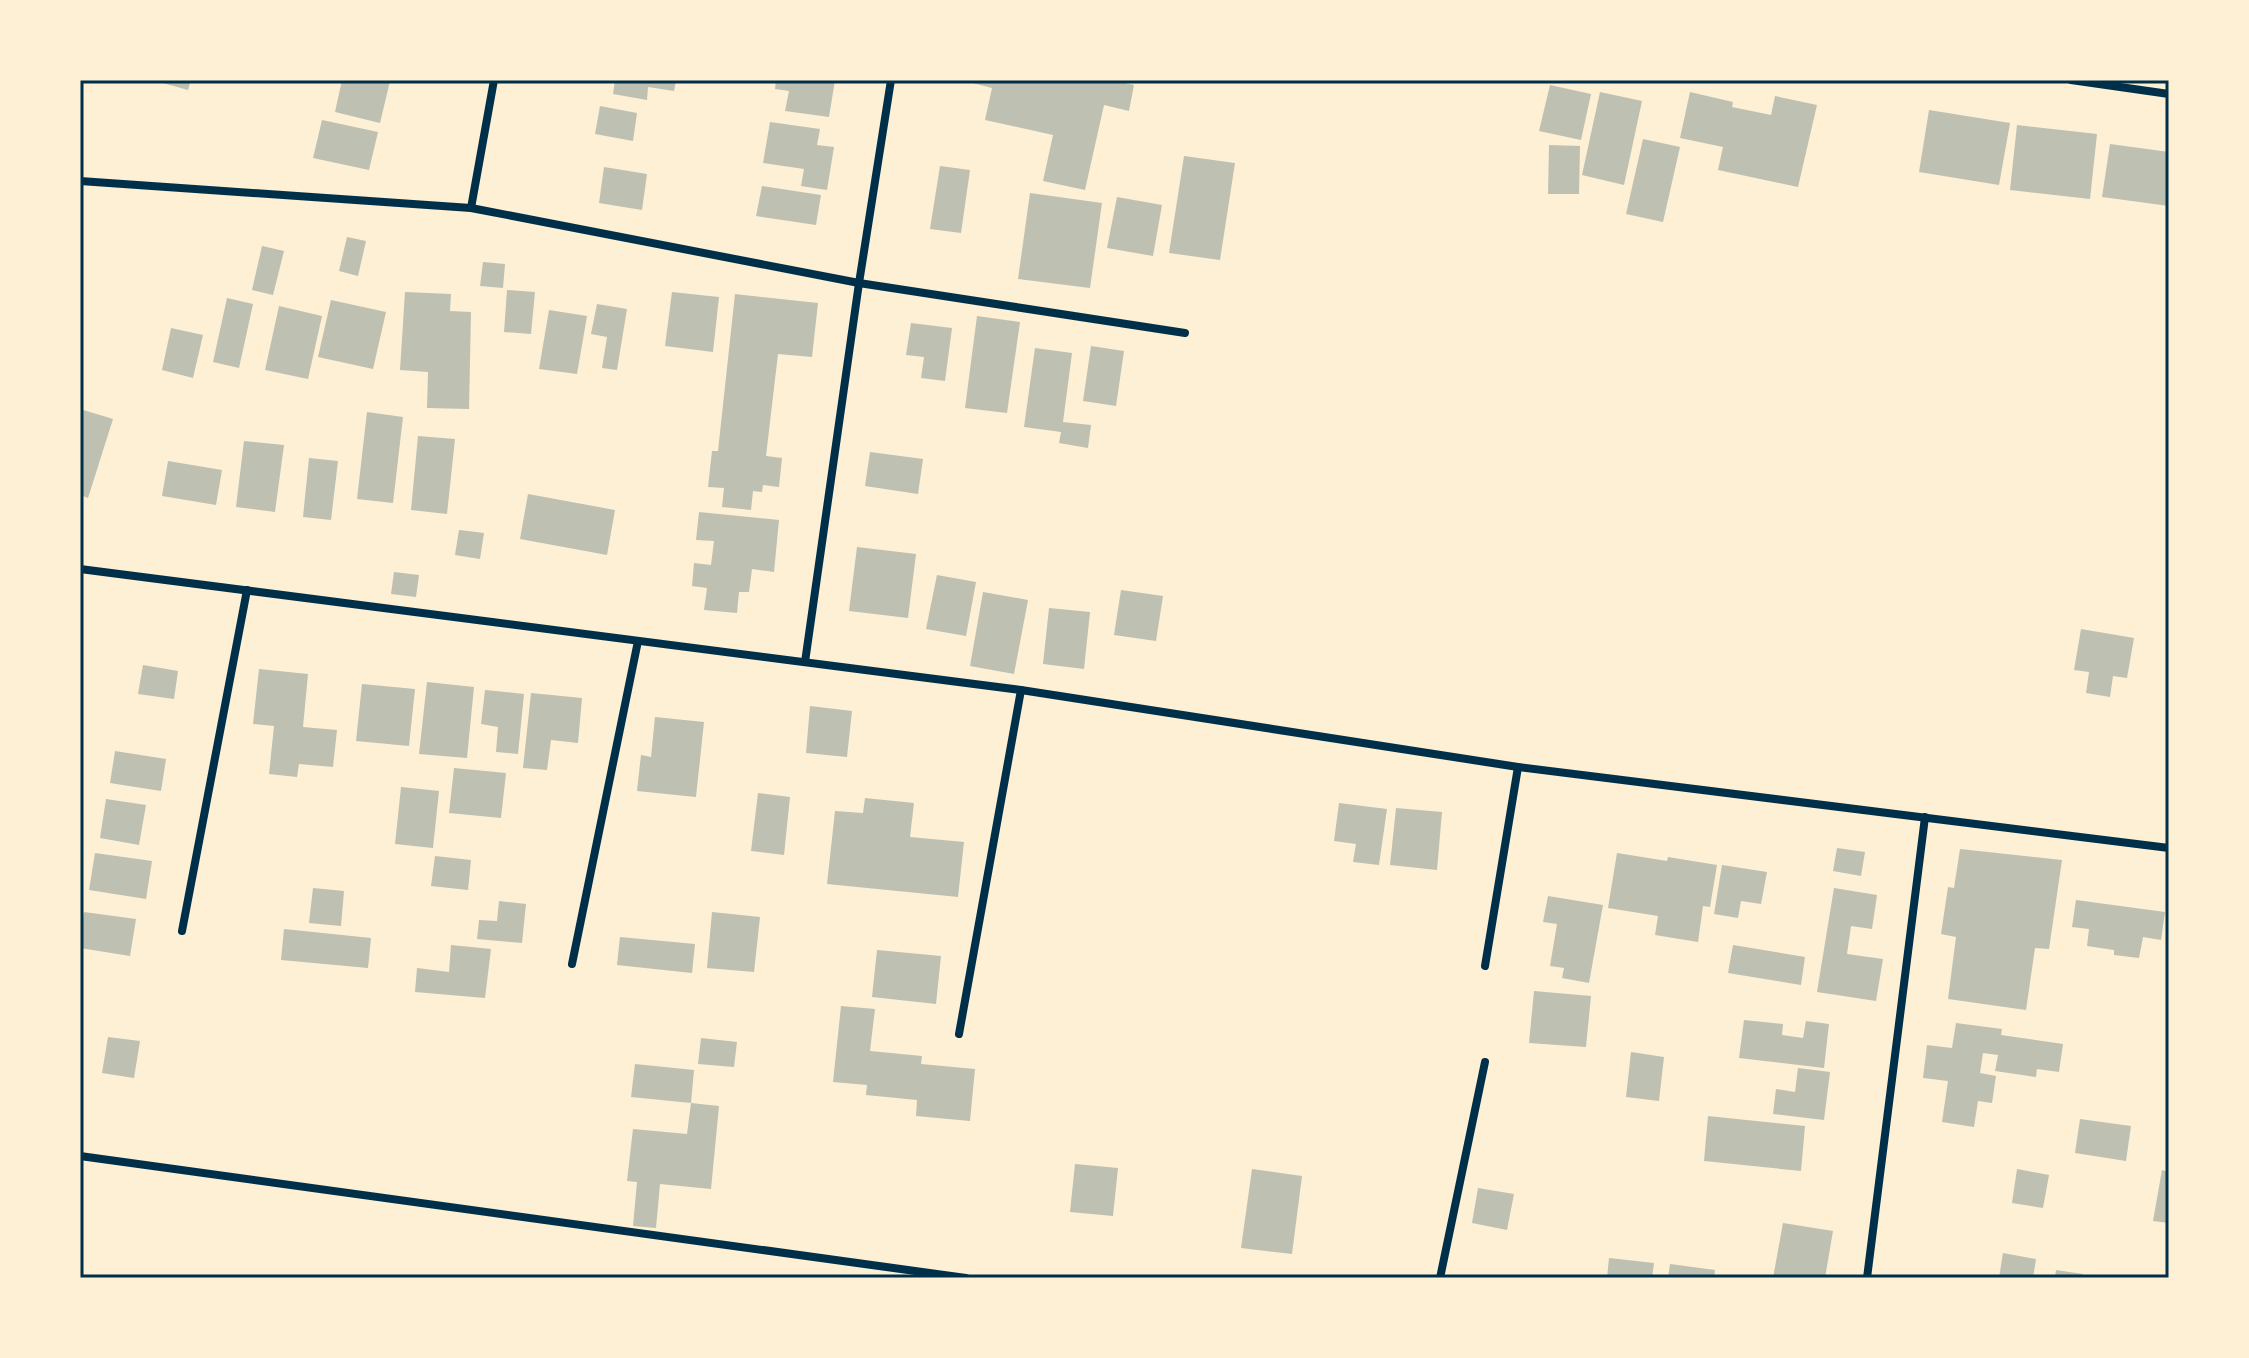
<svg xmlns="http://www.w3.org/2000/svg" width="2249" height="1358" viewBox="0 0 2249 1358" font-family="'Exo 2',sans-serif">
<style>
.building{fill:#bec0b2}
.lines{fill:none;stroke-linecap:round;stroke-linejoin:round}
.minor{stroke:#003049;stroke-width:8}
.neatline{fill:none;stroke:#003049;stroke-width:3}
</style>
<rect width="100%" height="100%" fill="#fdf0d5"/>
<g class="building">
<path d="M 152,80 L 191,80 L 188,90 Z"/>
<path d="M 342,80 L 390,81 L 380,123 L 335,112 Z"/>
<path d="M 615,80 L 676,80 L 674,91 L 648,87 L 647,100 L 613,94 Z"/>
<path d="M 776,80 L 835,80 L 829,117 L 785,111 L 789,91 L 775,89 Z"/>
<path d="M 961,80 L 1111,80 L 1134,85 L 1129,111 L 1104,105 L 1085,190 L 1043,181 L 1053,135 L 985,120 L 992,88 Z"/>
<path d="M 1550,85 L 1591,94 L 1581,140 L 1539,131 Z"/>
<path d="M 1600,92 L 1642,101 L 1624,185 L 1582,175 Z"/>
<path d="M 1690,92 L 1733,102 L 1732,107 L 1771,115 L 1775,96 L 1817,105 L 1798,187 L 1718,170 L 1723,147 L 1680,138 Z"/>
<path d="M 600,106 L 637,113 L 633,141 L 595,134 Z"/>
<path d="M 1929,110 L 2010,123 L 1999,185 L 1919,172 Z"/>
<path d="M 322,120 L 378,132 L 369,170 L 313,158 Z"/>
<path d="M 770,122 L 820,129 L 817,145 L 834,147 L 827,190 L 801,186 L 804,169 L 763,163 Z"/>
<path d="M 2017,125 L 2097,134 L 2090,199 L 2010,190 Z"/>
<path d="M 1643,139 L 1680,147 L 1663,222 L 1626,214 Z"/>
<path d="M 2110,144 L 2169,152 L 2169,206 L 2102,197 Z"/>
<path d="M 1549,145 L 1580,146 L 1579,194 L 1548,194 Z"/>
<path d="M 1184,156 L 1235,163 L 1220,260 L 1169,253 Z"/>
<path d="M 940,166 L 970,170 L 961,233 L 930,229 Z"/>
<path d="M 604,167 L 647,174 L 642,210 L 599,203 Z"/>
<path d="M 762,186 L 821,195 L 816,225 L 756,216 Z"/>
<path d="M 1030,193 L 1102,203 L 1090,288 L 1018,279 Z"/>
<path d="M 1117,197 L 1162,205 L 1153,256 L 1107,248 Z"/>
<path d="M 347,237 L 366,241 L 358,276 L 339,271 Z"/>
<path d="M 262,246 L 284,251 L 273,295 L 252,290 Z"/>
<path d="M 483,262 L 505,264 L 503,288 L 480,286 Z"/>
<path d="M 507,290 L 535,292 L 531,334 L 504,332 Z"/>
<path d="M 405,292 L 451,294 L 450,311 L 471,312 L 469,409 L 427,408 L 428,372 L 400,370 Z"/>
<path d="M 672,292 L 719,297 L 713,352 L 665,346 Z"/>
<path d="M 735,294 L 818,303 L 812,357 L 778,354 L 766,456 L 782,458 L 779,487 L 763,485 L 762,492 L 753,491 L 751,510 L 722,507 L 724,488 L 708,487 L 712,451 L 718,451 Z"/>
<path d="M 227,298 L 253,304 L 239,368 L 213,362 Z"/>
<path d="M 331,300 L 386,312 L 373,369 L 318,357 Z"/>
<path d="M 597,304 L 627,309 L 617,370 L 602,368 L 607,337 L 591,334 Z"/>
<path d="M 279,306 L 322,316 L 308,379 L 265,370 Z"/>
<path d="M 549,310 L 587,316 L 577,374 L 539,369 Z"/>
<path d="M 977,316 L 1020,322 L 1007,413 L 965,408 Z"/>
<path d="M 911,323 L 952,328 L 945,381 L 921,378 L 924,357 L 906,355 Z"/>
<path d="M 171,328 L 203,335 L 193,378 L 162,370 Z"/>
<path d="M 1091,346 L 1124,351 L 1116,406 L 1083,401 Z"/>
<path d="M 1035,348 L 1072,353 L 1063,422 L 1091,425 L 1088,448 L 1059,443 L 1061,432 L 1024,427 Z"/>
<path d="M 80,409 L 113,419 L 88,498 L 80,495 Z"/>
<path d="M 367,412 L 403,417 L 393,503 L 357,499 Z"/>
<path d="M 418,436 L 455,439 L 447,514 L 411,510 Z"/>
<path d="M 244,441 L 284,445 L 275,512 L 236,507 Z"/>
<path d="M 870,452 L 923,459 L 918,494 L 865,486 Z"/>
<path d="M 309,458 L 338,461 L 331,520 L 303,517 Z"/>
<path d="M 168,461 L 222,470 L 216,505 L 162,496 Z"/>
<path d="M 528,494 L 615,510 L 607,555 L 520,539 Z"/>
<path d="M 699,512 L 779,520 L 774,572 L 752,569 L 749,592 L 739,592 L 737,613 L 704,610 L 707,588 L 692,586 L 694,563 L 711,565 L 714,541 L 696,540 Z"/>
<path d="M 459,530 L 484,533 L 480,559 L 455,555 Z"/>
<path d="M 857,547 L 916,554 L 908,618 L 849,611 Z"/>
<path d="M 394,572 L 419,575 L 416,597 L 391,594 Z"/>
<path d="M 937,575 L 976,582 L 966,636 L 926,629 Z"/>
<path d="M 1121,590 L 1163,596 L 1156,641 L 1114,635 Z"/>
<path d="M 983,592 L 1028,600 L 1014,674 L 970,666 Z"/>
<path d="M 1049,608 L 1090,612 L 1084,669 L 1043,664 Z"/>
<path d="M 2081,629 L 2134,638 L 2127,678 L 2113,676 L 2110,697 L 2086,693 L 2089,672 L 2074,670 Z"/>
<path d="M 143,665 L 178,671 L 174,699 L 138,694 Z"/>
<path d="M 259,669 L 308,674 L 303,727 L 337,730 L 333,767 L 299,764 L 297,777 L 269,774 L 274,726 L 253,724 Z"/>
<path d="M 427,682 L 474,687 L 467,758 L 419,754 Z"/>
<path d="M 362,684 L 415,689 L 409,746 L 356,741 Z"/>
<path d="M 485,690 L 524,694 L 518,754 L 496,752 L 498,727 L 481,724 Z"/>
<path d="M 531,693 L 582,698 L 578,743 L 551,740 L 547,770 L 523,768 Z"/>
<path d="M 810,706 L 852,711 L 847,757 L 806,753 Z"/>
<path d="M 655,717 L 704,722 L 696,797 L 637,791 L 641,755 L 651,757 Z"/>
<path d="M 115,751 L 166,759 L 161,791 L 110,783 Z"/>
<path d="M 454,768 L 506,773 L 501,818 L 449,813 Z"/>
<path d="M 401,787 L 439,791 L 433,848 L 395,844 Z"/>
<path d="M 758,793 L 790,797 L 784,855 L 751,851 Z"/>
<path d="M 865,798 L 914,803 L 910,837 L 964,842 L 958,897 L 827,884 L 835,811 L 863,813 Z"/>
<path d="M 106,799 L 146,805 L 139,845 L 100,838 Z"/>
<path d="M 1339,803 L 1387,809 L 1379,865 L 1353,862 L 1356,844 L 1334,841 Z"/>
<path d="M 1396,808 L 1442,812 L 1437,870 L 1390,865 Z"/>
<path d="M 1837,848 L 1865,852 L 1861,876 L 1833,871 Z"/>
<path d="M 1960,849 L 2062,860 L 2049,949 L 2035,948 L 2026,1010 L 1948,999 L 1956,937 L 1941,934 L 1948,887 L 1954,888 Z"/>
<path d="M 95,853 L 152,861 L 146,899 L 89,890 Z"/>
<path d="M 1617,853 L 1667,861 L 1668,857 L 1717,865 L 1710,907 L 1703,906 L 1698,942 L 1655,935 L 1658,916 L 1608,908 Z"/>
<path d="M 435,856 L 471,860 L 468,890 L 431,886 Z"/>
<path d="M 1722,865 L 1767,872 L 1761,904 L 1741,901 L 1738,918 L 1714,914 Z"/>
<path d="M 313,888 L 344,891 L 341,926 L 309,923 Z"/>
<path d="M 1834,888 L 1877,895 L 1872,929 L 1851,926 L 1847,954 L 1883,959 L 1876,1001 L 1817,992 Z"/>
<path d="M 1548,896 L 1603,905 L 1589,983 L 1562,978 L 1564,968 L 1550,966 L 1557,924 L 1543,922 Z"/>
<path d="M 2076,900 L 2165,912 L 2161,940 L 2143,937 L 2139,958 L 2114,955 L 2114,950 L 2087,946 L 2089,929 L 2072,927 Z"/>
<path d="M 499,901 L 526,904 L 522,943 L 477,939 L 479,920 L 497,921 Z"/>
<path d="M 84,912 L 136,919 L 130,956 L 80,948 L 80,926 Z"/>
<path d="M 712,912 L 760,917 L 754,972 L 707,968 Z"/>
<path d="M 284,929 L 371,938 L 368,968 L 281,960 Z"/>
<path d="M 620,937 L 695,944 L 692,973 L 617,965 Z"/>
<path d="M 451,945 L 491,949 L 485,998 L 415,992 L 417,968 L 449,972 Z"/>
<path d="M 1733,945 L 1805,957 L 1801,985 L 1728,973 Z"/>
<path d="M 877,950 L 941,956 L 936,1004 L 872,997 Z"/>
<path d="M 1534,991 L 1591,996 L 1586,1047 L 1529,1043 Z"/>
<path d="M 841,1006 L 875,1009 L 870,1051 L 922,1056 L 921,1064 L 975,1069 L 970,1121 L 916,1116 L 917,1100 L 866,1095 L 867,1085 L 833,1082 Z"/>
<path d="M 1744,1020 L 1783,1024 L 1782,1035 L 1803,1038 L 1806,1021 L 1829,1024 L 1824,1068 L 1739,1058 Z"/>
<path d="M 1956,1023 L 2002,1029 L 2001,1035 L 2063,1044 L 2059,1072 L 2037,1069 L 2036,1077 L 1995,1071 L 1998,1055 L 1983,1053 L 1980,1073 L 1996,1076 L 1992,1103 L 1978,1101 L 1974,1127 L 1942,1122 L 1948,1081 L 1923,1078 L 1927,1045 L 1952,1048 Z"/>
<path d="M 108,1037 L 140,1041 L 134,1078 L 102,1073 Z"/>
<path d="M 701,1038 L 737,1042 L 734,1067 L 698,1064 Z"/>
<path d="M 1631,1052 L 1664,1057 L 1659,1101 L 1626,1097 Z"/>
<path d="M 635,1064 L 694,1070 L 691,1103 L 631,1097 Z"/>
<path d="M 1798,1068 L 1830,1072 L 1824,1120 L 1773,1114 L 1776,1089 L 1795,1092 Z"/>
<path d="M 691,1103 L 719,1106 L 711,1189 L 660,1184 L 656,1228 L 633,1226 L 637,1182 L 627,1181 L 633,1129 L 687,1134 Z"/>
<path d="M 1708,1116 L 1805,1126 L 1801,1171 L 1704,1161 Z"/>
<path d="M 2080,1119 L 2131,1126 L 2126,1161 L 2075,1153 Z"/>
<path d="M 1075,1164 L 1118,1168 L 1113,1216 L 1070,1212 Z"/>
<path d="M 1252,1169 L 1302,1176 L 1292,1254 L 1241,1248 Z"/>
<path d="M 2017,1169 L 2049,1175 L 2043,1208 L 2012,1203 Z"/>
<path d="M 2162,1170 L 2169,1172 L 2169,1223 L 2153,1221 Z"/>
<path d="M 1478,1188 L 1514,1194 L 1507,1230 L 1472,1223 Z"/>
<path d="M 1783,1223 L 1833,1231 L 1825,1278 L 1773,1278 Z"/>
<path d="M 2003,1253 L 2036,1259 L 2033,1278 L 1999,1278 Z"/>
<path d="M 1609,1258 L 1654,1263 L 1652,1278 L 1607,1278 Z"/>
<path d="M 1670,1264 L 1715,1270 L 1714,1278 L 1668,1278 Z"/>
<path d="M 2056,1270 L 2083,1274 L 2082,1278 L 2055,1278 Z"/>
</g>
<g class="lines">
<g class="minor">
<path d="M 2071,80 L 2169,94"/>
<path d="M 80,181 L 471,208 L 859,283 L 1185,333"/>
<path d="M 471,208 L 494,80"/>
<path d="M 80,569 L 1021,690 L 1518,767 L 2169,848"/>
<path d="M 805,662 L 859,283 L 891,80"/>
<path d="M 182,931 L 247,590"/>
<path d="M 572,964 L 638,641"/>
<path d="M 1485,966 L 1518,767"/>
<path d="M 959,1034 L 1021,690"/>
<path d="M 80,1156 L 966,1278"/>
<path d="M 1440,1278 L 1485,1062"/>
<path d="M 1867,1278 L 1925,817"/>
</g>
</g>
<rect width="2249" height="1358" fill="none" stroke="#fdf0d5" stroke-width="164"/>
<rect x="82" y="82" width="2085" height="1194" class="neatline"/>
</svg>
